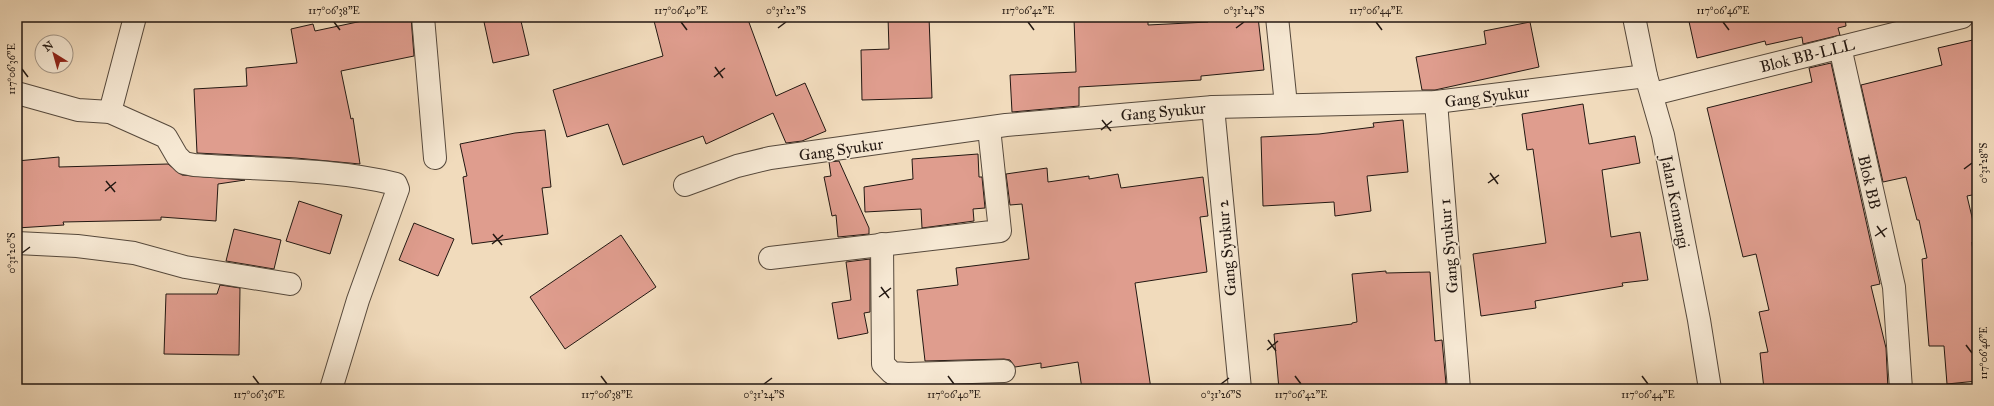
<svg xmlns="http://www.w3.org/2000/svg" width="1994" height="406" viewBox="0 0 1994 406" font-family="'IM FELL Great Primer',serif">
<style>
.building{fill:#df9d8e;stroke:#231812}
.lines{fill:none;stroke-linecap:round;stroke-linejoin:round}
.minor-casing{stroke:#56493c;stroke-width:24}
.tertiary-casing{stroke:#56493c;stroke-width:24}
.minor{stroke:#f6e8d3;stroke-width:22}
.tertiary{stroke:#f6e8d3;stroke-width:22}
.ticks{fill:none;stroke:#231812;stroke-width:1.5}
.labels{text-anchor:middle;stroke-width:3.5;stroke-linejoin:round;paint-order:stroke}
.street-label{font-size:16px;fill:#231812;stroke:#f6e8d3}
.neatline{fill:none;stroke:#231812;stroke-width:1.5}
.ticks-label{font-size:10px;text-anchor:middle;fill:#231812}
</style>
<rect width="100%" height="100%" fill="#f1dbbc"/>
<filter id="stains"><feTurbulence type="fractalNoise" baseFrequency=".005" numOctaves="4"/><feColorMatrix values="0 0 0 0 .2 0 0 0 0 .09 0 0 0 0 .02 0 0 0 .5 -.17"/></filter>
<radialGradient id="worn" r=".72"><stop offset=".6" stop-color="#630" stop-opacity="0"/><stop offset="1" stop-color="#630" stop-opacity=".3"/></radialGradient>
<g class="building">
<path d="M 381,17 L 411,17 L 414,56 L 341,71 L 351,119 L 353,118 L 360,164 L 296,158 L 197,153 L 194,89 L 247,86 L 246,68 L 297,63 L 291,29 L 313,24 L 315,31 Z"/>
<path d="M 503,17 L 520,17 L 529,55 L 493,63 L 484,22 Z"/>
<path d="M 653,17 L 747,17 L 776,96 L 805,83 L 826,131 L 802,141 L 786,143 L 773,113 L 706,144 L 703,136 L 623,165 L 608,124 L 567,137 L 553,90 L 663,56 Z"/>
<path d="M 888,17 L 929,17 L 932,98 L 862,100 L 861,50 L 889,49 Z"/>
<path d="M 1110,17 L 1148,17 L 1148,25 L 1208,22 L 1208,17 L 1258,17 L 1264,70 L 1201,76 L 1201,80 L 1079,87 L 1079,106 L 1012,112 L 1010,75 L 1076,72 L 1074,19 Z"/>
<path d="M 1688,17 L 1845,17 L 1846,26 L 1838,28 L 1840,35 L 1803,44 L 1802,37 L 1766,45 L 1765,41 L 1697,58 Z"/>
<path d="M 1530,22 L 1539,67 L 1435,90 L 1422,90 L 1416,57 L 1486,44 L 1484,31 Z"/>
<path d="M 1977,39 L 1977,194 L 1967,196 L 1977,238 L 1977,240 L 1972,242 L 1977,299 L 1977,381 L 1947,384 L 1944,346 L 1929,346 L 1922,259 L 1927,258 L 1919,220 L 1917,220 L 1906,177 L 1883,182 L 1861,85 L 1942,65 L 1938,48 Z"/>
<path d="M 1831,63 L 1880,284 L 1871,286 L 1886,348 L 1888,389 L 1831,389 L 1831,386 L 1798,389 L 1764,389 L 1760,353 L 1768,352 L 1759,312 L 1769,310 L 1756,254 L 1743,257 L 1707,108 L 1812,82 L 1809,68 Z"/>
<path d="M 1583,104 L 1589,144 L 1635,136 L 1640,163 L 1602,170 L 1611,237 L 1640,232 L 1648,280 L 1622,283 L 1623,286 L 1535,301 L 1536,308 L 1481,316 L 1473,254 L 1546,243 L 1533,149 L 1527,150 L 1522,114 Z"/>
<path d="M 1403,120 L 1408,172 L 1367,176 L 1371,211 L 1335,216 L 1334,202 L 1263,206 L 1261,137 L 1319,134 L 1374,127 L 1373,123 Z"/>
<path d="M 545,130 L 551,187 L 542,188 L 548,234 L 472,244 L 463,177 L 467,176 L 460,144 L 515,133 Z"/>
<path d="M 978,154 L 979,177 L 982,177 L 985,208 L 973,209 L 974,221 L 922,228 L 921,209 L 865,212 L 864,187 L 913,179 L 912,159 Z"/>
<path d="M 59,157 L 59,167 L 168,164 L 182,175 L 245,180 L 218,184 L 216,221 L 161,217 L 161,220 L 63,222 L 64,225 L 17,228 L 17,161 Z"/>
<path d="M 839,161 L 869,228 L 869,234 L 838,237 L 836,215 L 832,216 L 824,177 L 831,176 L 829,162 Z"/>
<path d="M 1047,168 L 1048,182 L 1089,176 L 1089,179 L 1118,174 L 1121,188 L 1203,177 L 1208,216 L 1200,217 L 1207,272 L 1135,283 L 1151,389 L 1082,389 L 1078,362 L 1041,368 L 1041,363 L 1015,367 L 1010,360 L 1004,359 L 925,361 L 917,290 L 958,285 L 956,268 L 1029,259 L 1022,204 L 1010,205 L 1006,174 Z"/>
<path d="M 299,201 L 342,215 L 330,254 L 286,241 Z"/>
<path d="M 414,223 L 454,239 L 438,276 L 399,260 Z"/>
<path d="M 234,229 L 281,240 L 274,269 L 226,261 Z"/>
<path d="M 621,235 L 656,287 L 565,349 L 530,297 Z"/>
<path d="M 870,259 L 870,312 L 864,313 L 868,333 L 838,339 L 832,303 L 851,300 L 846,262 Z"/>
<path d="M 1386,271 L 1386,273 L 1430,272 L 1435,341 L 1442,340 L 1446,384 L 1405,389 L 1378,389 L 1377,385 L 1347,389 L 1279,389 L 1274,334 L 1352,324 L 1352,323 L 1357,322 L 1352,274 Z"/>
<path d="M 220,285 L 240,288 L 239,355 L 164,354 L 166,294 L 217,294 Z"/>
</g>
<g class="lines">
<defs>
<g id="minor">
<path d="M 423,17 L 435,158"/>
<path d="M 1277,17 L 1286,105"/>
<path d="M 1840,47 L 1894,287 L 1901,389"/>
<path d="M 17,93 L 78,110 L 110,112 L 166,137 L 177,156 L 184,163 L 194,165 C 261,170 330,168 396,184 L 398,189 L 394,200 L 358,300 L 331,389"/>
<path d="M 1653,94 L 1962,17"/>
<path d="M 1436,102 L 1459,389"/>
<path d="M 1213,107 L 1240,389"/>
<path d="M 110,112 L 135,17"/>
<path d="M 685,185 L 737,166 L 770,158 L 1006,125 L 1213,107 L 1436,102 L 1646,76"/>
<path d="M 17,243 L 77,246 L 134,253 L 185,267 L 290,284"/>
<path d="M 882,244 L 883,364 L 892,373 L 908,374 L 1004,371"/>
<path d="M 770,258 L 1000,231 L 989,128"/>
</g>
<path id="tertiary" d="M 1634,17 L 1646,76 L 1663,135 L 1699,320 L 1710,389"/>
</defs>
<use href="#minor" class="minor-casing"/>
<use href="#tertiary" class="tertiary-casing"/>
<use href="#minor" class="minor"/>
<use href="#tertiary" class="tertiary"/>
</g>
<path class="ticks" d="M 334,22 L 340,30M 681,22 L 687,30M 1028,22 L 1034,30M 1376,22 L 1382,30M 1723,22 L 1729,30M 778,28 L 786,22M 1236,28 L 1244,22M 715,67 L 723,78M 22,69 L 28,77M 714,77 L 725,68M 1102,120 L 1111,131M 1101,130 L 1112,121M 1964,169 L 1972,163M 1490,173 L 1498,184M 106,181 L 115,192M 1488,183 L 1499,175M 105,191 L 116,182M 1877,226 L 1885,237M 493,234 L 502,245M 1875,236 L 1887,228M 492,244 L 503,235M 22,253 L 30,247M 881,287 L 889,298M 879,297 L 891,288M 1268,340 L 1276,351M 1966,345 L 1972,353M 1267,350 L 1278,341M 253,376 L 259,384M 601,376 L 607,384M 948,376 L 954,384M 1295,376 L 1301,384M 1642,376 L 1648,384M 764,384 L 772,378M 1221,384 L 1229,378"/>
<g class="labels">
<g class="street-label">
<text transform="translate(1807 55) rotate(-14)" y="6">Blok BB-LLL</text>
<text transform="translate(1487 96) rotate(-7)" y="6">Gang Syukur</text>
<text transform="translate(1163 111) rotate(-5)" y="6">Gang Syukur</text>
<text transform="translate(841 149) rotate(-8)" y="6">Gang Syukur</text>
<text transform="translate(1870 182) rotate(77)" y="6">Blok BB</text>
<text transform="translate(1676 202) rotate(79)" y="6">Jalan Kemangi</text>
<text transform="translate(1448 246) rotate(-95)" y="6">Gang Syukur 1</text>
<text transform="translate(1226 248) rotate(-95)" y="6">Gang Syukur 2</text>
</g>
</g>
<rect width="1994" height="406" fill="none" stroke="#f1dbbc" stroke-width="44"/>
<g transform="translate(54 54) rotate(323)"><circle r="19" fill="#f6e8d3" stroke="#a29586"/>
<path d="M0-3L7 15L0 10L-7 15Z" fill="#8f2418"/>
<text y="-6" font-size="11" font-weight="bold" text-anchor="middle" fill="#231812">N</text>
</g>
<rect x="22" y="22" width="1950" height="362" class="neatline"/>
<g class="ticks-label">
<text x="334" y="14">117°06'38"E</text>
<text x="681" y="14">117°06'40"E</text>
<text x="786" y="14">0°31'22"S</text>
<text x="1028" y="14">117°06'42"E</text>
<text x="1244" y="14">0°31'24"S</text>
<text x="1376" y="14">117°06'44"E</text>
<text x="1723" y="14">117°06'46"E</text>
<text transform="translate(11 69) rotate(-90)" y="4">117°06'36"E</text>
<text transform="translate(1983 163) rotate(-90)" y="4">0°31'28"S</text>
<text transform="translate(11 253) rotate(-90)" y="4">0°31'20"S</text>
<text transform="translate(1983 353) rotate(-90)" y="4">117°06'46"E</text>
<text x="259" y="398">117°06'36"E</text>
<text x="607" y="398">117°06'38"E</text>
<text x="764" y="398">0°31'24"S</text>
<text x="954" y="398">117°06'40"E</text>
<text x="1221" y="398">0°31'26"S</text>
<text x="1301" y="398">117°06'42"E</text>
<text x="1648" y="398">117°06'44"E</text>
</g>
<rect width="100%" height="100%" filter="url(#stains)"/>
<rect width="100%" height="100%" fill="url(#worn)"/>
</svg>
